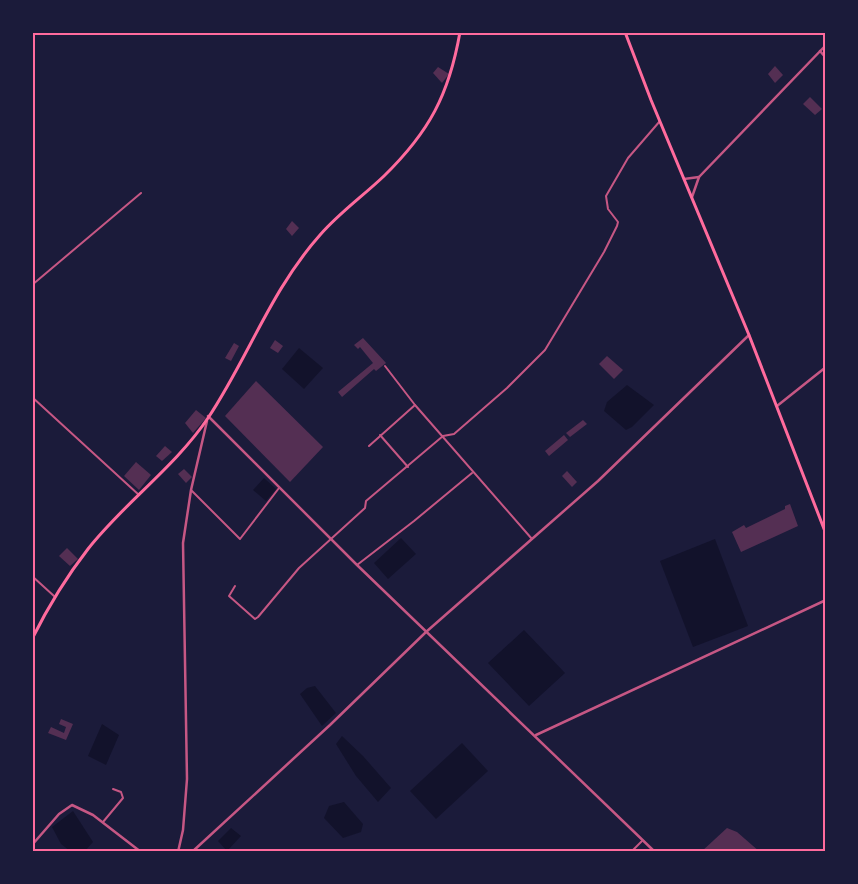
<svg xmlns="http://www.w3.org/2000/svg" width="858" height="884" viewBox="0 0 858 884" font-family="'PT Sans Narrow',sans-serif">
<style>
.water{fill:#12122b}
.building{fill:#542f53}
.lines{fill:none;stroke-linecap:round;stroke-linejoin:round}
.minor{stroke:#c65784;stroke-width:2}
.tertiary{stroke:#c65784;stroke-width:2.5}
.primary{stroke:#ff6b9d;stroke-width:3}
.trunk{stroke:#ff6b9d;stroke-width:3}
.neatline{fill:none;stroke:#ff6b9d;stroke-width:2}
</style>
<rect width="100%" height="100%" fill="#1b1b3a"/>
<g class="water">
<path d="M 299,348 L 323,368 L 304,389 L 282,369 Z"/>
<path d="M 627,385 L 654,405 L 632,427 L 626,430 L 604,411 L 607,402 Z"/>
<path d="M 264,478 L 276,489 L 266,501 L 253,490 Z"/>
<path d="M 401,538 L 416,554 L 388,579 L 374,563 Z"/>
<path d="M 715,539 L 748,626 L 693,647 L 660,561 Z"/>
<path d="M 524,630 L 565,673 L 529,706 L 488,663 Z"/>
<path d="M 315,686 L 336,713 L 322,726 L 300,694 L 307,688 Z"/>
<path d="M 102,724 L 119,735 L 106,765 L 88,756 Z"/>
<path d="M 342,736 L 363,756 L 391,788 L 378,802 L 356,776 L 336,744 Z"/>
<path d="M 462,743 L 488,771 L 436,819 L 410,791 Z"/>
<path d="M 344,802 L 363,824 L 361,832 L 343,838 L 324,818 L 329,806 Z"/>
<path d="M 73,811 L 93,842 L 85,851 L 70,851 L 61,844 L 52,827 Z"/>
<path d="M 231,828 L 241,836 L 227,851 L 218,841 Z"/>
</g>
<g class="building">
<path d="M 775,66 L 783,75 L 775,83 L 768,74 Z"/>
<path d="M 438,67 L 449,74 L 442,83 L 433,73 Z"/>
<path d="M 810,97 L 822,109 L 815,115 L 803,104 Z"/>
<path d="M 292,221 L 299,228 L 292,236 L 286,229 Z"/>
<path d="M 363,338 L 386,363 L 376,371 L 374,369 L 342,397 L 338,392 L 373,363 L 360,347 L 358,349 L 354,345 Z"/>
<path d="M 275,340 L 283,346 L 278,353 L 270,348 Z"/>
<path d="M 234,343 L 239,346 L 231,361 L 225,358 Z"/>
<path d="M 607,356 L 623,370 L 614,379 L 599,364 Z"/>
<path d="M 256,381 L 323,447 L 290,482 L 225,416 Z"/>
<path d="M 196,410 L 206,418 L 193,433 L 185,423 Z"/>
<path d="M 583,420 L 587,424 L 570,437 L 566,433 Z"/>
<path d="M 564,435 L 568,440 L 549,456 L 545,451 Z"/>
<path d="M 165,446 L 172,452 L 162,461 L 156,456 Z"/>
<path d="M 136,462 L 151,475 L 139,490 L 124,476 Z"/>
<path d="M 184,469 L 192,477 L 186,483 L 178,474 Z"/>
<path d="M 567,471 L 577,482 L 572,487 L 562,476 Z"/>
<path d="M 790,504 L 798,526 L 741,552 L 732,532 L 744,525 L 746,528 L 785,509 L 785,506 Z"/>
<path d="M 67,548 L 78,559 L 70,566 L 59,556 Z"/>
<path d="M 61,719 L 73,724 L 66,740 L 48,733 L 51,727 L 64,733 L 66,727 L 59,724 Z"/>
<path d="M 727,828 L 737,832 L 760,852 L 701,852 Z"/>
</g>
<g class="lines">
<g class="minor">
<path d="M 32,285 L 141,193"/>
<path d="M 385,366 L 415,405"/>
<path d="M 32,397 L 139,495"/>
<path d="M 380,435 L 408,467"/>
<path d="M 369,446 L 415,405 L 532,539"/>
<path d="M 191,490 L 240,539 L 279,488"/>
<path d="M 357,565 L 414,521 L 472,473"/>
<path d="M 32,576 L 54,596"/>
<path d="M 235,586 L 229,596 L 255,619 L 258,617 L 299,568 L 365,508 L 366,501 L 443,436 L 454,434 L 507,388 L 545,350 L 604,252 L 617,226 L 618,222 L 608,209 L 606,196 L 628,158 L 660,121"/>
<path d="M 103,822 L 123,798 L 121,792 L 113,789"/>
<path d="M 631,852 L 642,841"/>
</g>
<g class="tertiary">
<path d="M 820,51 L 826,58"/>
<path d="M 684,179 L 699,177"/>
<path d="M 692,197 L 699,177 L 826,45"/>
<path d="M 777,406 L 826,367"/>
<path d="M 208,416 L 357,565 L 655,852"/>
<path d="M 536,735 L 826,600"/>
<path d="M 32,845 L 59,814 L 72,805 L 93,815 L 141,852"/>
<path d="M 178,852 L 183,830 L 187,779 L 183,543 L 191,490 L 207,421"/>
<path d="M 192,852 L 330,725 L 426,632 L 598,481 L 749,335"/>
</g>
<path class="primary" d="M 625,32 L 651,100 L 749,335 L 826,534"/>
<path class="trunk" d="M 32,639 C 47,609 67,576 88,549 C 124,503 175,467 208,418 C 248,358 271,290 320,235 C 339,213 363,196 384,176 C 429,132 449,95 460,32"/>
</g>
<rect width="858" height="884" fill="none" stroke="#1b1b3a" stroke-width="68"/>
<rect x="34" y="34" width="790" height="816" class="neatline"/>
</svg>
